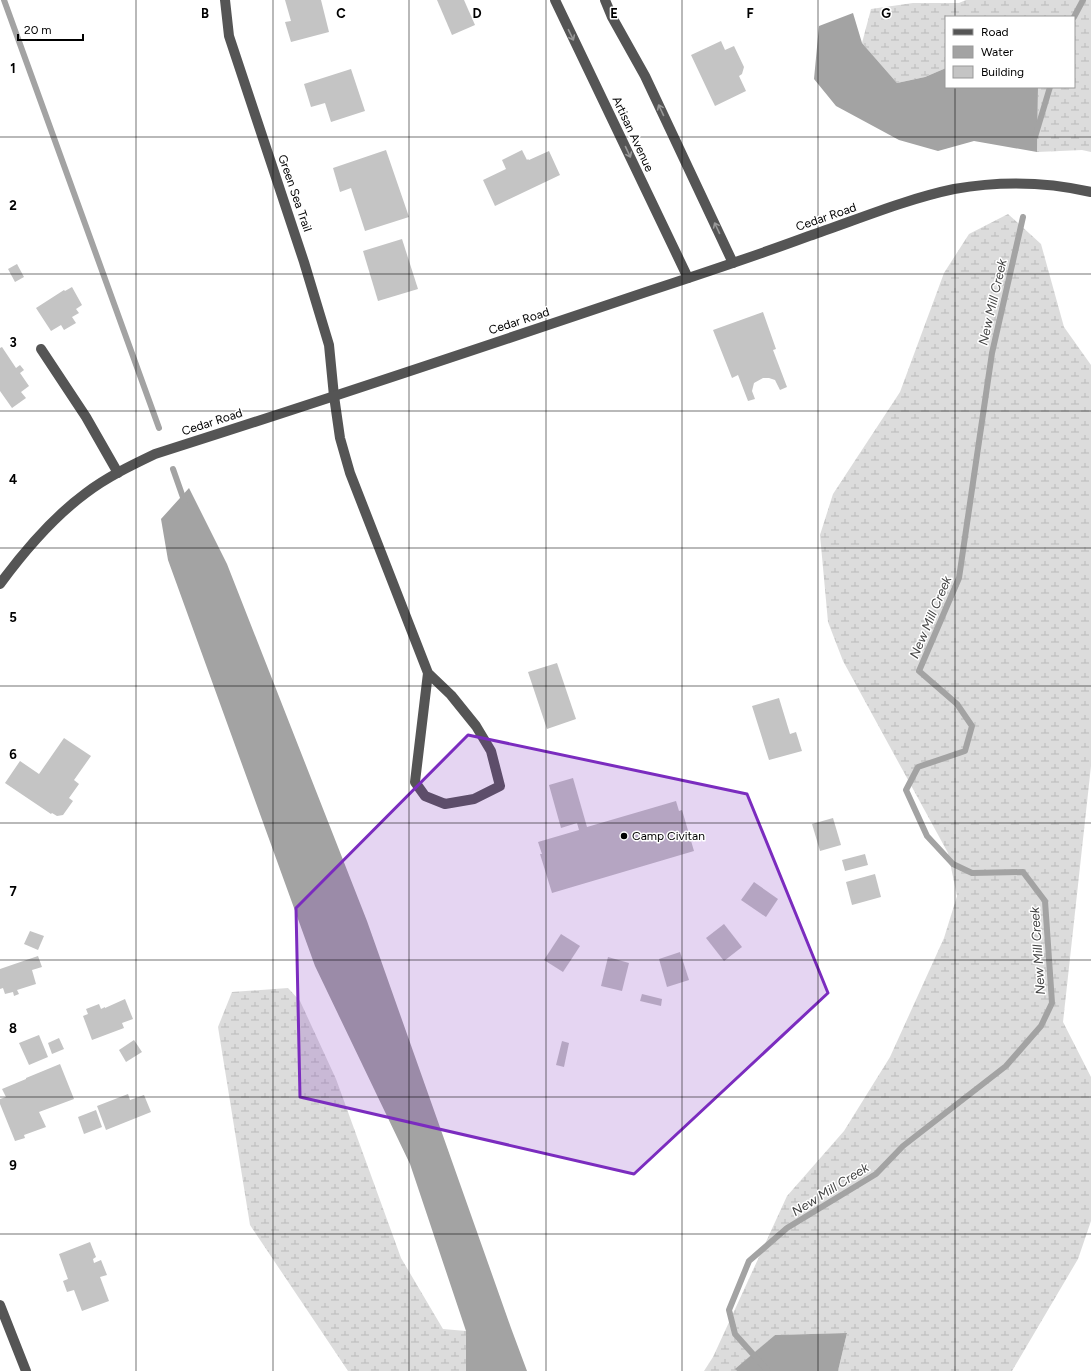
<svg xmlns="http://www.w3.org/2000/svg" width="1091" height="1371" viewBox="0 0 1091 1371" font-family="Figtree,sans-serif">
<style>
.wetland{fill:url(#wetland-marsh)}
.water{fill:#a3a3a3}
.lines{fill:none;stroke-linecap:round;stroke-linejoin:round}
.stream{stroke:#a3a3a3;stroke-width:6}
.building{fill:#c4c4c4}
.minor{stroke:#555;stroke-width:10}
.oneway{stroke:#999}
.marked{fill:#7b2cbf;fill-opacity:0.2;stroke:#7b2cbf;stroke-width:3;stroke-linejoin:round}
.grid{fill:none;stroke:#000;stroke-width:1;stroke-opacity:0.55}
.poi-dot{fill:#000;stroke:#fff;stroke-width:1.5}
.labels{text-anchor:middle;stroke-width:3;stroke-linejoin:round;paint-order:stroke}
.street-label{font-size:12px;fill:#000;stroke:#fff}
.poi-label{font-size:12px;fill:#000;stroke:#fff;text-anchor:start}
.water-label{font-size:13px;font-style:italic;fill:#444;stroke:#fff}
.grid-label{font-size:13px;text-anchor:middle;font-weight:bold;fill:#000;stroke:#fff;stroke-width:3;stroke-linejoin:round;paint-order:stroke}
</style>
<defs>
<pattern id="wetland-marsh" width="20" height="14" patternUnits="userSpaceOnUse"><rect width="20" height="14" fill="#dcdcdc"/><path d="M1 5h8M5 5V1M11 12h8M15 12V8" fill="none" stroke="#bbb"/></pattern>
</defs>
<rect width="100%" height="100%" fill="#fff"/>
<g class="wetland">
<path d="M 966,0 L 1091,0 L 1091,152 L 1082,150 L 1037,152 L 1038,87 L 1074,87 L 1074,17 L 946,17 L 946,68 L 925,77 L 897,83 L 862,43 L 871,9 L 913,3 L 959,3 Z"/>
<path d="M 1008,214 L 1041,244 L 1064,327 L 1091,365 L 1091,766 L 1063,1022 L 1091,1077 L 1091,1221 L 1078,1259 L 1012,1371 L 838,1371 L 847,1333 L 775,1335 L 736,1369 L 737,1371 L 704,1371 L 713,1357 L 787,1196 L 844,1131 L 890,1057 L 944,938 L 957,896 L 948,853 L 843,661 L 828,622 L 820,535 L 833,494 L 900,392 L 944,273 L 969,234 Z"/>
<path d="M 288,988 L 300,1001 L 336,1079 L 401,1258 L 443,1329 L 466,1331 L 466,1371 L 348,1371 L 250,1225 L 218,1027 L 232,992 Z"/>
</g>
<g class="water">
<path d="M 853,13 L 862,43 L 897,83 L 925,77 L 946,68 L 946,87 L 1038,87 L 1037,152 L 974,141 L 938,151 L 899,140 L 836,106 L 814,79 L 819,26 Z"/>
<path d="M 189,488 L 227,564 L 367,921 L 511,1328 L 527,1371 L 466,1371 L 466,1331 L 410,1164 L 315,966 L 168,560 L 161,519 Z"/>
<path d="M 847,1333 L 838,1371 L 737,1371 L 735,1369 L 775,1335 Z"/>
</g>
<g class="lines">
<g class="stream">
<path d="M 4,0 L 159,428"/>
<path d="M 1074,17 L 1083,0"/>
<path d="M 1035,137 L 1050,87"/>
<path d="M 173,469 L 185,503"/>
<path d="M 768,1371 L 735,1334 L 729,1310 L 749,1261 L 787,1228 L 876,1174 L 903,1146 L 1006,1066 L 1041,1026 L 1052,1003 L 1045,901 L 1023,872 L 972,873 L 953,864 L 927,836 L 906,790 L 918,767 L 965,751 L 972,726 L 957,704 L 919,671 L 959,578 L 992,353 L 1023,217"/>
</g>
</g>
<g class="building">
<path d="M 285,0 L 321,0 L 329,32 L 291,42 L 285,22 L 291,21 Z"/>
<path d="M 437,0 L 464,0 L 475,25 L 452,35 Z"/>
<path d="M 721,41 L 725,50 L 734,46 L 744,67 L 742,74 L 739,76 L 746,91 L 715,106 L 691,55 Z"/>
<path d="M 351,69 L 365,111 L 331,122 L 325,103 L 311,107 L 304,84 Z"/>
<path d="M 386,150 L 409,217 L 365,231 L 351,188 L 340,192 L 333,168 Z"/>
<path d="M 522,150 L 527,160 L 528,159 L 529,160 L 549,151 L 560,175 L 495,206 L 483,180 L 506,169 L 502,160 Z"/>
<path d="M 402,239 L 418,289 L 378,301 L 363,251 Z"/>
<path d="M 17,264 L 24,277 L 15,282 L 8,269 Z"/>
<path d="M 72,287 L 82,305 L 76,309 L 79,313 L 72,317 L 76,323 L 64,330 L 61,325 L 51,331 L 36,308 L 64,290 L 65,291 Z"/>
<path d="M 763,312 L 776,349 L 773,350 L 787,387 L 780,390 L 775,380 L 769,378 L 763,378 L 754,383 L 752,391 L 755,399 L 748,401 L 738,375 L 732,378 L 713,330 Z"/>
<path d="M 2,347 L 16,368 L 20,365 L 24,370 L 20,373 L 29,386 L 21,392 L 26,398 L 12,408 L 0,391 L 0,348 Z"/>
<path d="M 557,663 L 576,719 L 547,729 L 528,672 Z"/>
<path d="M 779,698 L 790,734 L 796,732 L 802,751 L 769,760 L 752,706 Z"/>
<path d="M 64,738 L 91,756 L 74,780 L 79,784 L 69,798 L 73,801 L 63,815 L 57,816 L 52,813 L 51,814 L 5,783 L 20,761 L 39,774 Z"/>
<path d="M 573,778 L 587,827 L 676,801 L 679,811 L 682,810 L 694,851 L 552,893 L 540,854 L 542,854 L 538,842 L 579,830 L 577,823 L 561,828 L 549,785 Z"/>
<path d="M 833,818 L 841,845 L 820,851 L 812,824 Z"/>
<path d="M 865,854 L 868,865 L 845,871 L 842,860 Z"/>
<path d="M 875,874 L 881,897 L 852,905 L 846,882 Z"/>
<path d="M 754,882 L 778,899 L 766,917 L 741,900 Z"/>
<path d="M 724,924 L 742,947 L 724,961 L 706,938 Z"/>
<path d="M 30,931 L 44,936 L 38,950 L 24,944 Z"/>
<path d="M 561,934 L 580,946 L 563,972 L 544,960 Z"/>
<path d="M 680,952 L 689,980 L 667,987 L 659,959 Z"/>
<path d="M 38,956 L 42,967 L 32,970 L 36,984 L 17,990 L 19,994 L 14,996 L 13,992 L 5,994 L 3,988 L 0,989 L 0,969 Z"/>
<path d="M 608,957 L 629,963 L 622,991 L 601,986 Z"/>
<path d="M 642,994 L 662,999 L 661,1006 L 640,1001 Z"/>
<path d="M 125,999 L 133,1019 L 122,1023 L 124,1028 L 92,1040 L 83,1016 L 88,1014 L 86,1009 L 99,1004 L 101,1009 L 105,1007 L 105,1008 Z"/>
<path d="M 39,1035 L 48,1057 L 29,1065 L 19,1043 Z"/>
<path d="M 59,1038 L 64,1049 L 52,1054 L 48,1043 Z"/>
<path d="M 134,1040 L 142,1052 L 126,1062 L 119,1050 Z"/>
<path d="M 562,1041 L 569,1043 L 564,1067 L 556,1065 Z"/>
<path d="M 60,1064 L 74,1099 L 39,1112 L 46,1127 L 24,1135 L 25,1138 L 15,1141 L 0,1104 L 0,1099 L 6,1097 L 2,1089 L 26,1079 L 26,1078 Z"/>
<path d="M 128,1094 L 130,1100 L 144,1095 L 151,1112 L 106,1130 L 97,1106 Z"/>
<path d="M 96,1110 L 102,1127 L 84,1134 L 78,1117 Z"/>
<path d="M 90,1242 L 96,1257 L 93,1259 L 94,1263 L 101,1260 L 107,1275 L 100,1277 L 109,1301 L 82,1311 L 74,1290 L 67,1292 L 63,1281 L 68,1279 L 59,1254 Z"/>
</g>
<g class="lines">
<g class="minor">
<path d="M 225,0 L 229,36 L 304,262 L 329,345 L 334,396 L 340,438 L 350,473 L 428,673 L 451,695 L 476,726 L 491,751 L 500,786 L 474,799 L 445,804 L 425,796 L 415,782 L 428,673"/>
<path d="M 555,0 L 688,278"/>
<path d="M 605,0 L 612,17 L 645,76 L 733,263"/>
<path d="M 41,349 L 86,417 L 118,473"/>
<path d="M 0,584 C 25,550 52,518 86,493 C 107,477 132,465 155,454 C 319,402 483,347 646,292 C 701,274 755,256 809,236 C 856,220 906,199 954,189 C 999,181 1047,182 1091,192"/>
<path d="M 0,1305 L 26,1371"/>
</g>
</g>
<defs><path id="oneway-shaft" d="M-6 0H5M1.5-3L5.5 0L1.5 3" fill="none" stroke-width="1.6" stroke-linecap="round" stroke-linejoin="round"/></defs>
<g class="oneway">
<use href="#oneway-shaft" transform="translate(571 35) rotate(64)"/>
<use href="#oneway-shaft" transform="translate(661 110) rotate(-115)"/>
<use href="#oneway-shaft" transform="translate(628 152) rotate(65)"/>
<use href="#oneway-shaft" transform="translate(717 228) rotate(-115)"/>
</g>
<path class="marked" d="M 468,735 L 747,794 L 828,993 L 634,1174 L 300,1097 L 296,908 Z"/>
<path class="grid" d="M 136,0 L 136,1371M 273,0 L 273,1371M 409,0 L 409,1371M 546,0 L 546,1371M 682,0 L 682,1371M 818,0 L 818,1371M 955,0 L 955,17M 955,87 L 955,1371M 0,137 L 1091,137M 0,274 L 1091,274M 0,411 L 1091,411M 0,548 L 1091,548M 0,686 L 1091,686M 0,823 L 1091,823M 0,960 L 1091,960M 0,1097 L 1091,1097M 0,1234 L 1091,1234"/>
<circle class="poi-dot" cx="624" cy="836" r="4"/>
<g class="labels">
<g class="street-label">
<text transform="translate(633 134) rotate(65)" y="4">Artisan Avenue</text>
<text transform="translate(295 193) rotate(71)" y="4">Green Sea Trail</text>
<text transform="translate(826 217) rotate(-19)" y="4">Cedar Road</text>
<text transform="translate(519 321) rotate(-18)" y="4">Cedar Road</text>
<text transform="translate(212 422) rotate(-18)" y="4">Cedar Road</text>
</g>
<g class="poi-label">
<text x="632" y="840">Camp Civitan</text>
</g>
<g class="water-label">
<text transform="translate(992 302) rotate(-77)" y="5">New Mill Creek</text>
<text transform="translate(930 617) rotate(-67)" y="5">New Mill Creek</text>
<text transform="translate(1037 951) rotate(-94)" y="5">New Mill Creek</text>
<text transform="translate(830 1189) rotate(-32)" y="5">New Mill Creek</text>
</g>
</g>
<g class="grid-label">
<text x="205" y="18">B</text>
<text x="341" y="18">C</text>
<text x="477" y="18">D</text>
<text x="614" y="18">E</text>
<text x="750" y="18">F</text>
<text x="886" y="18">G</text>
<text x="13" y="73">1</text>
<text x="13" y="210">2</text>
<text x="13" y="347">3</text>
<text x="13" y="484">4</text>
<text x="13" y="622">5</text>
<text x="13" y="759">6</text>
<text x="13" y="896">7</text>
<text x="13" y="1033">8</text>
<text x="13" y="1170">9</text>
</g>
<rect x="945" y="16" width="130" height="72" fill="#ffffff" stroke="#999999"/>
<rect x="953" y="29" width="20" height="6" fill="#555555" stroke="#999999"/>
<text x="981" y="36" font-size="12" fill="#000000">Road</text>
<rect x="953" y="46" width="20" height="12" fill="#a3a3a3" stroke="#999999"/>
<text x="981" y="56" font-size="12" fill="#000000">Water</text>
<rect x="953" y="66" width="20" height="12" fill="#c4c4c4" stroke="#999999"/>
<text x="981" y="76" font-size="12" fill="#000000">Building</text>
<path d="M18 34v6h65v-6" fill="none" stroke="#000000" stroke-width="2"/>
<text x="24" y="34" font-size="12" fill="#000000" stroke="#ffffff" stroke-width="3" paint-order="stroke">20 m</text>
</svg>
